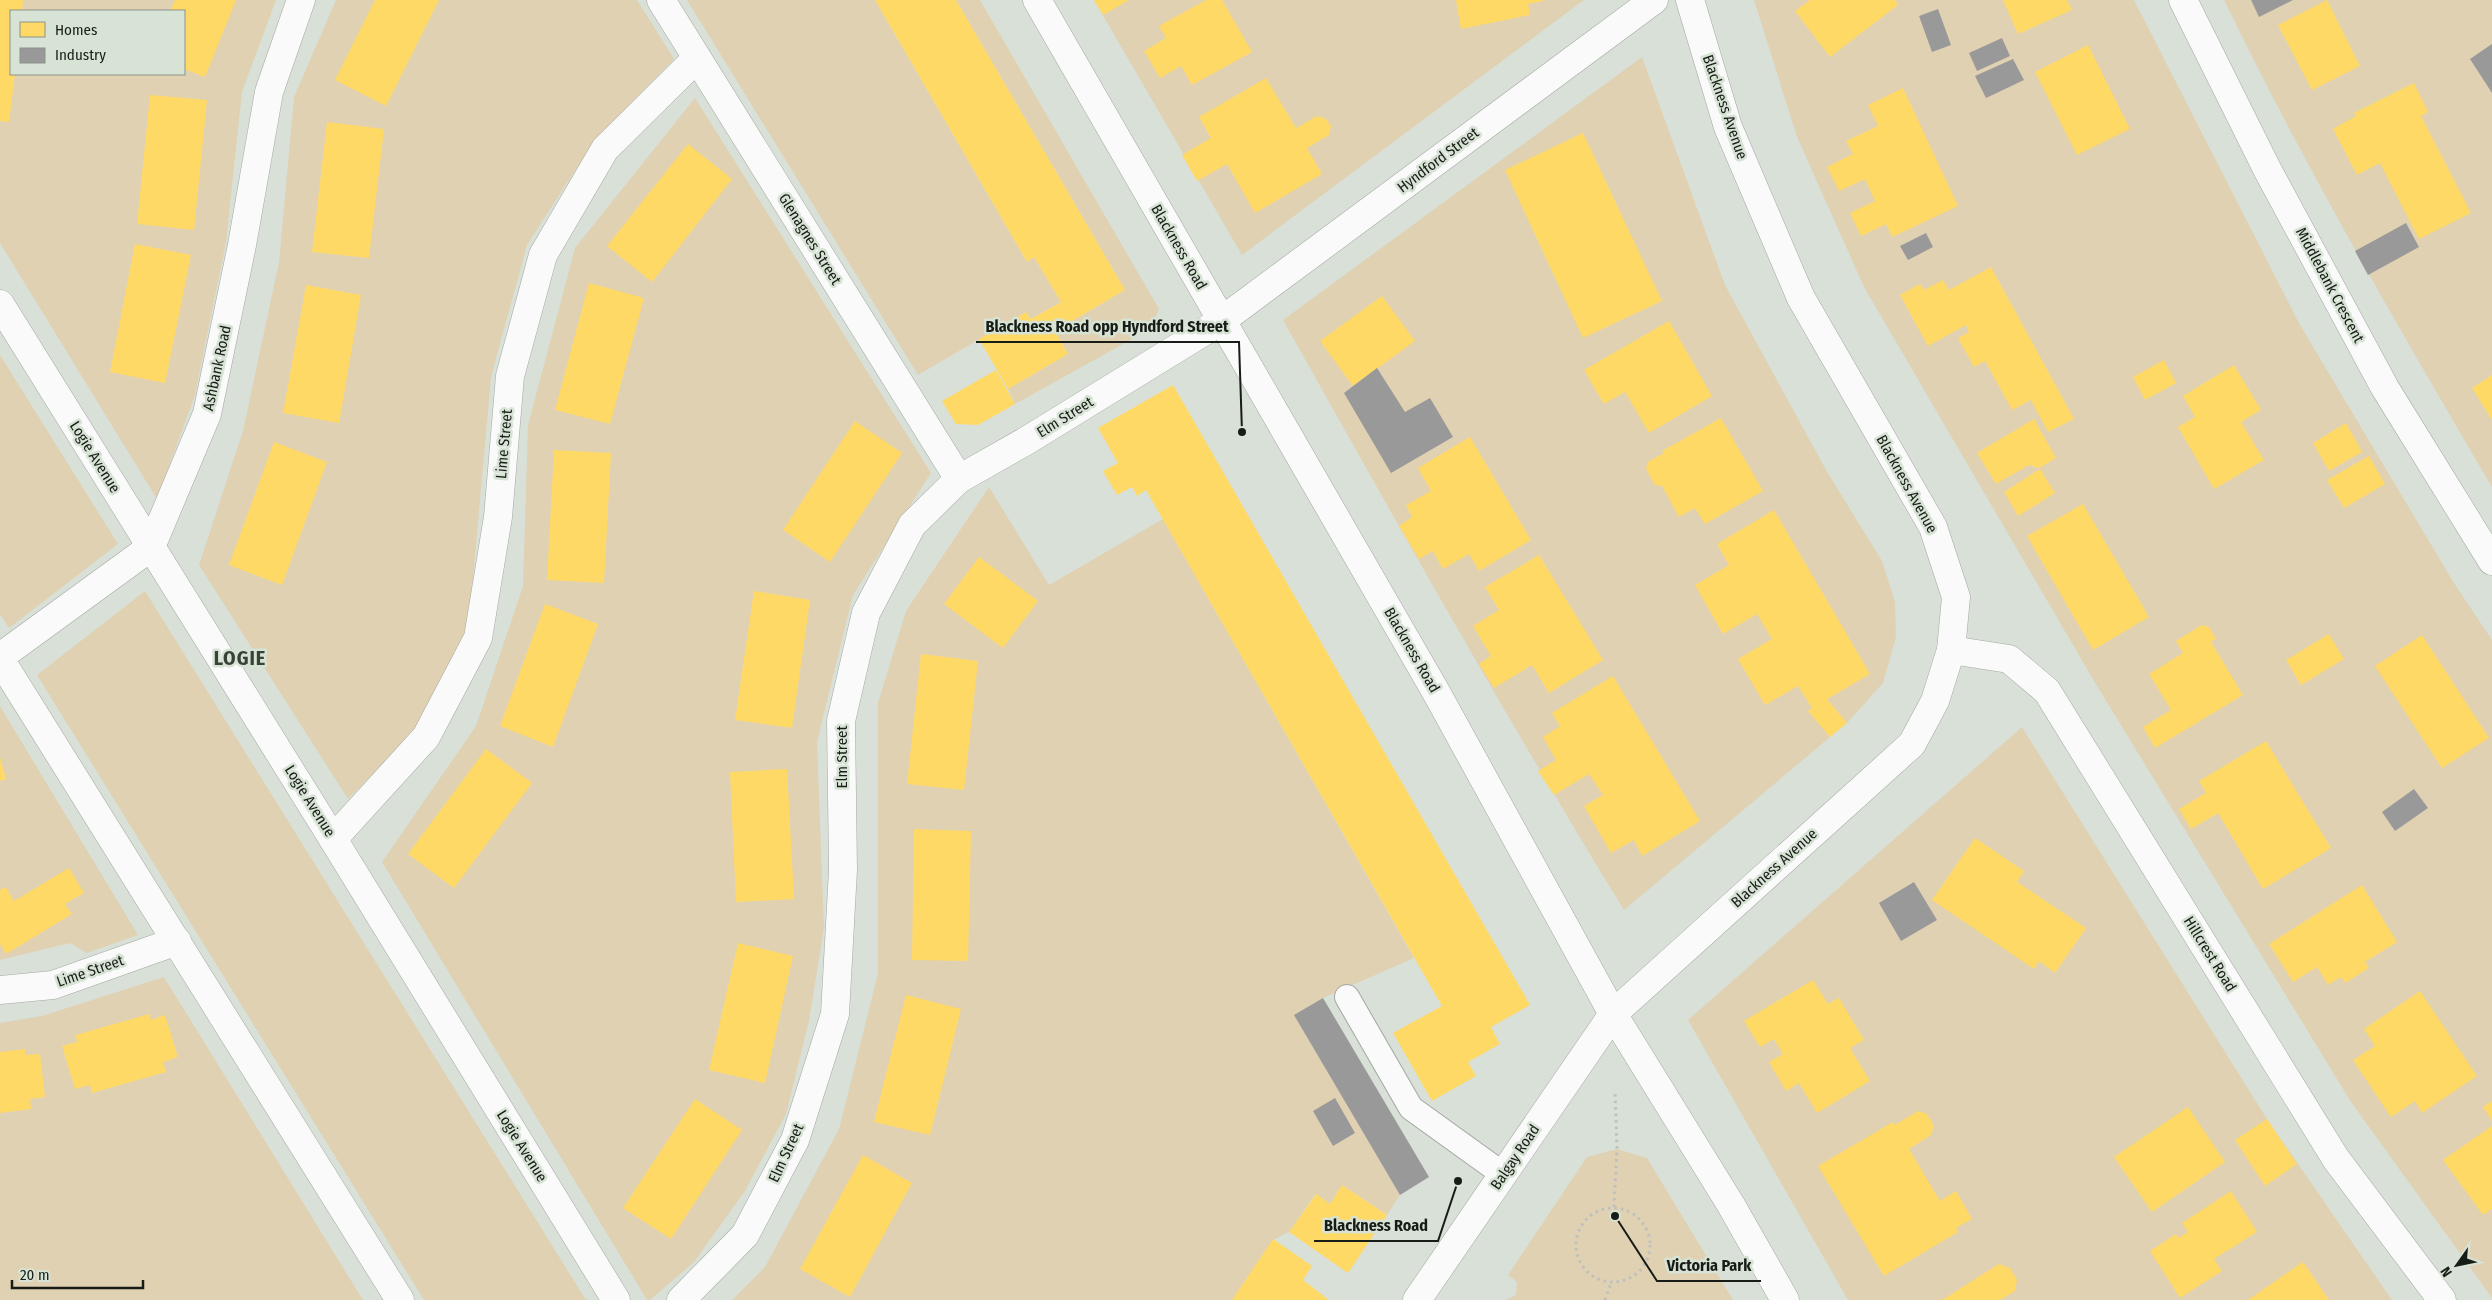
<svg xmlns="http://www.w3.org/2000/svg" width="2492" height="1300" viewBox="0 0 2492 1300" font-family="'Fira Sans Condensed',sans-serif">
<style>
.green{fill:#e0d1b2;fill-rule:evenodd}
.homes{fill:#ffd966}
.industry{fill:#999}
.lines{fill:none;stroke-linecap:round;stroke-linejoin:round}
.service-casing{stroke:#a3a8a2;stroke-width:26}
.minor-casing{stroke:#a3a8a2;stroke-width:29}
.tertiary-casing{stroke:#a3a8a2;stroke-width:29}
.path{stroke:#bec0be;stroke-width:3;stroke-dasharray:2.5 4;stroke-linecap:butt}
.service{stroke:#f9faf9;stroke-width:24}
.minor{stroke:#f9faf9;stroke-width:28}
.tertiary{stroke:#f9faf9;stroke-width:28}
.labels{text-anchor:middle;stroke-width:5;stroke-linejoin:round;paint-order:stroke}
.street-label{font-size:15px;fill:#181c17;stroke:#d7e3d5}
.district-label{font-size:20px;font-weight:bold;letter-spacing:1px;fill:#384236;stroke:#d7e3d5}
.leader{fill:none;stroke:#181c17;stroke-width:2}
.callout-dot{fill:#181c17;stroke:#d7e3d5;stroke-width:2}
.callout-label{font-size:16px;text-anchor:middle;font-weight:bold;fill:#181c17;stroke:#d7e3d5;stroke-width:5;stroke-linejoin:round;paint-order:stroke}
</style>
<rect width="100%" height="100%" fill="#d9e0d8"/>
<g class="green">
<path d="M 0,0 L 276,0 L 242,92 L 226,242 L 195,395 L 157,499 L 0,243 ZM 11,11 L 184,11 L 184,74 L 11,74 Z"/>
<path d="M 336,0 L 637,0 L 674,59 L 594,141 L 527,245 L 491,377 L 469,623 L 417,729 L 348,799 L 199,565 L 243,431 L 279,262 L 294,97 Z"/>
<path d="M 687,0 L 875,0 L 1027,262 L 1034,257 L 1061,302 L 1031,319 L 1026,312 L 918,375 Z"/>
<path d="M 956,0 L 980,0 L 1159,309 L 1150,329 L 1015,404 L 1008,389 L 1068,354 L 1055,331 L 1125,290 Z"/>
<path d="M 1094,0 L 1584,0 L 1242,255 Z"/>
<path d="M 1754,0 L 2134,0 L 2300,325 L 2454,583 L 2492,640 L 2492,1298 L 2351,1102 L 2094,681 L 1864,287 L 1797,137 Z"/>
<path d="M 2224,0 L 2492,0 L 2492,487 C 2398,327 2305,167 2224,0 Z"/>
<path d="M 1642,57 L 1725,285 L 1826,470 L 1882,561 L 1895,602 L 1896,637 L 1883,683 L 1847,723 L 1624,910 C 1505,716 1394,518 1283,320 Z"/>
<path d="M 695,98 L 931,473 L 853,595 L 817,742 L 824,928 L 809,1021 L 786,1114 L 745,1191 L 694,1262 L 650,1300 L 647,1300 L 382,862 L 476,726 L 523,586 L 528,425 L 575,248 Z"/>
<path d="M 0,355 L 118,544 L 9,628 L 0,614 Z"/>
<path d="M 989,487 L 1049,585 L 1163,519 L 1414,958 L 1323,998 L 1295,1015 L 1400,1195 L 1387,1215 L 1342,1185 L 1330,1204 L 1315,1194 L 1289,1232 L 1273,1240 L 1232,1300 L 732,1300 L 765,1267 L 839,1129 L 878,973 L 878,703 L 906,611 Z"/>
<path d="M 145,591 L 586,1300 L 424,1300 L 37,675 Z"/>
<path d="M 0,706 L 138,935 L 87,953 L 70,943 L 0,960 Z"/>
<path d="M 2022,727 L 2267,1119 L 2392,1300 L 1848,1300 L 1688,1020 Z"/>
<path d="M 164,977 L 363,1300 L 0,1300 L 0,1023 L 42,1016 Z"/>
<path d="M 1617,1149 L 1647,1158 L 1733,1300 L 1506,1300 L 1516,1295 L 1517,1282 L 1508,1275 L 1587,1157 Z"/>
</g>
<g class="homes">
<path d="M 0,0 L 23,0 L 22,11 L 11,11 L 11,74 L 15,74 L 9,122 L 0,121 Z"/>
<path d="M 175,0 L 236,0 L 205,77 L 184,69 L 184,11 L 170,11 Z"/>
<path d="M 375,0 L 439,0 L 386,106 L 335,80 Z"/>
<path d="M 875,0 L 956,0 L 1125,290 L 1055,331 L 1068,354 L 1008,389 L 979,339 L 1026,312 L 1031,319 L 1061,302 L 1034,257 L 1027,262 Z"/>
<path d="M 1094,0 L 1129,0 L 1103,15 Z"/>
<path d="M 1206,0 L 1222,0 L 1252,52 L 1192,85 L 1181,66 L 1160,78 L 1144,51 L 1166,38 L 1159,26 Z"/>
<path d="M 1456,0 L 1543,0 L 1543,1 L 1528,4 L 1530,15 L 1461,29 Z"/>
<path d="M 1810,0 L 1895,0 L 1898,5 L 1830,57 L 1795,11 Z"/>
<path d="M 2003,0 L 2067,0 L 2072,10 L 2018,34 Z"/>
<path d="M 2327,0 L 2360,66 L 2312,90 L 2278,25 Z"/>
<path d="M 2088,45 L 2130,129 L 2077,155 L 2035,72 Z"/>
<path d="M 1266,78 L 1296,128 L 1317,116 L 1326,119 L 1331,126 L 1329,135 L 1307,148 L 1322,174 L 1255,213 L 1227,164 L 1197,181 L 1182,155 L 1211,138 L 1199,117 Z"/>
<path d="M 2414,83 L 2428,112 L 2421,116 L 2471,213 L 2419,239 L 2380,163 L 2357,175 L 2333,129 L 2356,116 L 2354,113 Z"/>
<path d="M 1903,88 L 1958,206 L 1892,237 L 1886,224 L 1861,236 L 1850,213 L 1875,201 L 1865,179 L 1839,191 L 1827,167 L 1853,154 L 1846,141 L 1878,126 L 1868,105 Z"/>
<path d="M 150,95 L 207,100 L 194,230 L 137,224 Z"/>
<path d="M 327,122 L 384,129 L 369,258 L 312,252 Z"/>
<path d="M 1583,133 L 1662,301 L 1583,338 L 1505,170 Z"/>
<path d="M 688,144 L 732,179 L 652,282 L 607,246 Z"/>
<path d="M 135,244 L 191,255 L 165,383 L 110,372 Z"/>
<path d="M 1991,267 L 2074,419 L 2048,432 L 2031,400 L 2012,410 L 1985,361 L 1974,367 L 1958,338 L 1969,332 L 1966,325 L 1928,346 L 1900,295 L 1920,284 L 1924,290 L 1943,280 L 1949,290 Z"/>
<path d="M 589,283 L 644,298 L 610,424 L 555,410 Z"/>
<path d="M 306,285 L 361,295 L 339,423 L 283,413 Z"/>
<path d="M 1382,296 L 1415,341 L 1353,386 L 1320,341 Z"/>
<path d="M 1669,321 L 1712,396 L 1649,433 L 1625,392 L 1604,404 L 1584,370 Z"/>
<path d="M 2164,360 L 2176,383 L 2145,400 L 2133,377 Z"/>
<path d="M 2234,365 L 2261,410 L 2241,422 L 2264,460 L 2214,489 L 2178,427 L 2195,417 L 2183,396 Z"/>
<path d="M 996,370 L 1015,404 L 978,425 L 956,424 L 942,401 Z"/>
<path d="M 2492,375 L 2492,420 L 2472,388 Z"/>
<path d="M 1173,385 L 1530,1005 L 1491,1027 L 1500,1044 L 1468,1062 L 1476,1076 L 1432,1101 L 1393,1033 L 1442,1006 L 1146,490 L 1137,496 L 1132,487 L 1117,495 L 1103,471 L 1118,463 L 1098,428 Z"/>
<path d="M 1721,418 L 1763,491 L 1705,524 L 1695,508 L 1679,517 L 1662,486 L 1655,485 L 1646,469 L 1648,462 L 1664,453 L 1662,451 Z"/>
<path d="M 2034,419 L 2056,458 L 2039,468 L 2029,465 L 1996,484 L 1977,453 Z"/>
<path d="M 855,421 L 902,453 L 830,562 L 783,530 Z"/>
<path d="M 2346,423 L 2362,452 L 2329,471 L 2313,443 Z"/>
<path d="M 1470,437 L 1531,540 L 1479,571 L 1469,554 L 1443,569 L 1433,551 L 1419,559 L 1399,526 L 1412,517 L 1406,505 L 1431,491 L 1418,468 Z"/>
<path d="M 274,442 L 327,462 L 282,585 L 229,565 Z"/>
<path d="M 554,450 L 611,453 L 604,583 L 547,580 Z"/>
<path d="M 2369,456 L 2385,484 L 2344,508 L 2327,480 Z"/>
<path d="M 2040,469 L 2055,493 L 2018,516 L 2004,492 Z"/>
<path d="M 2083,504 L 2149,617 L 2093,650 L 2027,536 Z"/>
<path d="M 1774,510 L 1870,674 L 1827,699 L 1847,723 L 1830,737 L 1808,711 L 1812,708 L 1798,686 L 1765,705 L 1738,659 L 1772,639 L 1757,614 L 1723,634 L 1695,585 L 1729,565 L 1717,544 Z"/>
<path d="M 1539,555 L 1603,660 L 1549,693 L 1532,665 L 1494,688 L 1479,664 L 1491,656 L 1473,626 L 1499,610 L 1485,587 Z"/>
<path d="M 979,557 L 1038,601 L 1003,648 L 944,604 Z"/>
<path d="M 754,591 L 810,600 L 792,728 L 735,720 Z"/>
<path d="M 545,604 L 598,624 L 553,747 L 500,726 Z"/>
<path d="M 2202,625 L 2209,627 L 2216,639 L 2211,642 L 2243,695 L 2155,748 L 2143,727 L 2171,710 L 2149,674 L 2183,653 L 2176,641 Z"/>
<path d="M 2329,634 L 2344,659 L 2301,685 L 2286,660 Z"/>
<path d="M 2422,635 L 2489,738 L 2442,768 L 2375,666 Z"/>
<path d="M 921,654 L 978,661 L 964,790 L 907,784 Z"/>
<path d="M 1613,676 L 1700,821 L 1642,856 L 1634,840 L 1611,853 L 1584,806 L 1603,795 L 1589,774 L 1554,795 L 1538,771 L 1556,760 L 1543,737 L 1560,726 L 1552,713 Z"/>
<path d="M 2266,741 L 2331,848 L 2263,889 L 2218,813 L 2191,829 L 2179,809 L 2206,793 L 2199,781 Z"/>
<path d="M 486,749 L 532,783 L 454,888 L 408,854 Z"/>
<path d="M 0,757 L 6,779 L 0,781 Z"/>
<path d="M 787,769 L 794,899 L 736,902 L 730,772 Z"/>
<path d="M 914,829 L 971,831 L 968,961 L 912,960 Z"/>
<path d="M 1975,838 L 2024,871 L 2017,882 L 2086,928 L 2055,973 L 2039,961 L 2034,969 L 1932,900 Z"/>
<path d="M 69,868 L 84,893 L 65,904 L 72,914 L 6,954 L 0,944 L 0,890 L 6,887 L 14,901 Z"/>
<path d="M 2362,885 L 2397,942 L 2365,962 L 2369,968 L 2345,983 L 2341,977 L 2328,985 L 2317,967 L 2293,982 L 2269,944 Z"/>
<path d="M 738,943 L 793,956 L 765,1083 L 709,1070 Z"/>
<path d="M 1813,980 L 1828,1004 L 1839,998 L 1864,1040 L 1850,1048 L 1870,1081 L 1817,1113 L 1799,1083 L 1786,1091 L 1769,1062 L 1783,1054 L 1774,1039 L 1760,1047 L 1744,1021 Z"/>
<path d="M 2420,991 L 2477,1076 L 2422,1113 L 2415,1101 L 2391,1117 L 2353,1060 L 2375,1046 L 2364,1029 Z"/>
<path d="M 906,995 L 961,1009 L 930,1135 L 874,1122 Z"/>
<path d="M 149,1014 L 151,1020 L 165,1015 L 178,1057 L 163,1062 L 166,1072 L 92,1093 L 90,1085 L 75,1089 L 62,1046 L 77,1042 L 76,1035 Z"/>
<path d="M 25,1049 L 25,1055 L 40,1054 L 45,1097 L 30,1099 L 31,1109 L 0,1113 L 0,1052 Z"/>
<path d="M 695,1099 L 742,1130 L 671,1239 L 623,1208 Z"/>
<path d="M 2492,1101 L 2492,1121 L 2483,1107 Z"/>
<path d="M 2188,1107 L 2225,1162 L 2152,1212 L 2114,1157 Z"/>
<path d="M 1918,1111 L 1927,1114 L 1934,1126 L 1931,1135 L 1909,1149 L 1940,1201 L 1956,1191 L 1972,1219 L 1956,1228 L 1958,1232 L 1884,1276 L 1818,1166 L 1893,1122 L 1895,1125 Z"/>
<path d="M 2267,1119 L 2297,1164 L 2265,1186 L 2235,1140 Z"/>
<path d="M 2492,1126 L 2492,1209 L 2483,1215 L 2443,1160 Z"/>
<path d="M 863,1155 L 912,1183 L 850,1297 L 800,1269 Z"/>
<path d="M 1342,1185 L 1387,1215 L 1348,1273 L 1289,1232 L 1316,1194 L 1330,1204 Z"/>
<path d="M 2231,1191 L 2257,1232 L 2214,1259 L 2222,1271 L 2180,1298 L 2150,1251 L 2176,1234 L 2178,1238 L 2188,1232 L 2182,1223 Z"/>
<path d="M 1273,1239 L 1312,1266 L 1303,1280 L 1329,1300 L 1232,1300 Z"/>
<path d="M 2303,1262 L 2329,1300 L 2248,1300 Z"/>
<path d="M 1999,1264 L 2010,1268 L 2017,1280 L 2015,1291 L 2000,1300 L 1942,1300 Z"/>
</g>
<g class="industry">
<path d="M 2251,0 L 2293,0 L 2259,17 Z"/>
<path d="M 1938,9 L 1951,45 L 1932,52 L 1919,16 Z"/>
<path d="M 2002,38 L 2010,56 L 1977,71 L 1969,53 Z"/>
<path d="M 2492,44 L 2492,93 L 2470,59 Z"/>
<path d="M 2013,59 L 2024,80 L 1986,98 L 1975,76 Z"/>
<path d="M 2406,223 L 2419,247 L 2368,275 L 2355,251 Z"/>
<path d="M 1926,233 L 1933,247 L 1908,260 L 1900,246 Z"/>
<path d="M 1377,368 L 1405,412 L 1430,398 L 1453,437 L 1391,473 L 1344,393 Z"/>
<path d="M 2414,789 L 2428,808 L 2395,831 L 2382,812 Z"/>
<path d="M 1914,882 L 1937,920 L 1901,941 L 1879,903 Z"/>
<path d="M 1323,998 L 1429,1177 L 1400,1195 L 1294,1015 Z"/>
<path d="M 1335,1098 L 1355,1133 L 1333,1146 L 1313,1111 Z"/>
</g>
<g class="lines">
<defs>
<path id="service" d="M 1347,997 L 1411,1108 L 1504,1175"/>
<g id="minor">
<path d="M 661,0 L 959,479"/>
<path d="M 2183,0 L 2267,169 L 2385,388 L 2492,561"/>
<path d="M 0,304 L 333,839 L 616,1300"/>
<path d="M 1951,650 L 2009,659 L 2047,691 L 2336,1159 L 2442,1300"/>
<path d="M 0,657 L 151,547 L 207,414 L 242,245 L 269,92 L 301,0"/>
<path d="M 0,659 L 400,1300"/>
<path d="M 333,839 L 426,737 L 478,638 L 498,517 L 510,376 L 543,255 L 605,149 L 697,58"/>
<path d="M 0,990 L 53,985 L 177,941"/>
<path d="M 681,1300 L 745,1235 L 795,1140 L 835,1014 L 843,870 L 841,721 L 866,613 L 912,525 L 959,479 L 1026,441 L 1221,321 L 1654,0"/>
</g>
<g id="tertiary">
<path d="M 1037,0 L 1436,692 L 1613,1014 L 1731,1205 L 1785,1300"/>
<path d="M 1417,1300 L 1613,1014 L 1912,744 L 1935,701 L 1951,650 L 1956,597 L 1933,527 L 1801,298 L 1728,127 L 1690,0"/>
</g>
</defs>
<use href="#service" class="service-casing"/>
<use href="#minor" class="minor-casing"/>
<use href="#tertiary" class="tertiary-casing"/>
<g class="path">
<path d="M 1614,1207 L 1617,1149 L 1615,1090"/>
<circle cx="1613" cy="1245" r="37"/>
<path d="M 1605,1300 L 1611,1283"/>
</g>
<use href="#service" class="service"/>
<use href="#minor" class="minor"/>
<use href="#tertiary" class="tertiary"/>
</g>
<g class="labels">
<g class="street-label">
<text transform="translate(1725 107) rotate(71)" y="5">Blackness Avenue</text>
<text transform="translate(1438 160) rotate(-37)" y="5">Hyndford Street</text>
<text transform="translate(810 239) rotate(58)" y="5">Glenagnes Street</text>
<text transform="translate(1179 247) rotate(60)" y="5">Blackness Road</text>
<text transform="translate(2330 285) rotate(62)" y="5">Middlebank Crescent</text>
<text transform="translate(217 368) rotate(-78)" y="5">Ashbank Road</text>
<text transform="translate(1065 417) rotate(-32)" y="5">Elm Street</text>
<text transform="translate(504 444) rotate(-85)" y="5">Lime Street</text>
<text transform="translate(95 457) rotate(58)" y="5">Logie Avenue</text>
<text transform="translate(1907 484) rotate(61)" y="5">Blackness Avenue</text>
<text transform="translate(1412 650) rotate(60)" y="5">Blackness Road</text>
<text transform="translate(842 757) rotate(-90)" y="5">Elm Street</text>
<text transform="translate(310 801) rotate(58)" y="5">Logie Avenue</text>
<text transform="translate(1774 868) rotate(-42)" y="5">Blackness Avenue</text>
<text transform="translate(2210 954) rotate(58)" y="5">Hillcrest Road</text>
<text transform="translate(90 971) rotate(-19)" y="5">Lime Street</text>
<text transform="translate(522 1146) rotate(58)" y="5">Logie Avenue</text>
<text transform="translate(786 1153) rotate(-65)" y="5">Elm Street</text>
<text transform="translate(1515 1157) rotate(-56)" y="5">Balgay Road</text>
</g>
<g class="district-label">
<text x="240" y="665">LOGIE</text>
</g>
</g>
<path class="leader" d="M1242 432L1239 342H976M1458 1181L1438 1241H1314M1615 1216L1657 1281H1761"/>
<g class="callout-dot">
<circle cx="1242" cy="432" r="5"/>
<circle cx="1458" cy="1181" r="5"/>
<circle cx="1615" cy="1216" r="5"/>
</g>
<g class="callout-label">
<text x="1107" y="332">Blackness Road opp Hyndford Street</text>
<text x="1376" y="1231">Blackness Road</text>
<text x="1709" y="1271">Victoria Park</text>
</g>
<rect x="10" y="10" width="175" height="65" fill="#d7e3d5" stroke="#8b9389"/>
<rect x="20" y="22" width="25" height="15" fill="#ffd966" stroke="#8b9389"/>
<text x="55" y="35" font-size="15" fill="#181c17">Homes</text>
<rect x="20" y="48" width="25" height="15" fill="#999999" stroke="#8b9389"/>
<text x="55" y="60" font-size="15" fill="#181c17">Industry</text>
<g transform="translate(2457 1265) rotate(237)" stroke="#d7e3d5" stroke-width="4" paint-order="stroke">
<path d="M0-4L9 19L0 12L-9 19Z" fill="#181c17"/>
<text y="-8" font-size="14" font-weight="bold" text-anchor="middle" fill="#181c17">N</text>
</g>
<path d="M12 1280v8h131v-8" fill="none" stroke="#181c17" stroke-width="2.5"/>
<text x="20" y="1280" font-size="15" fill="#181c17" stroke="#d7e3d5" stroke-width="4" paint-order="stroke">20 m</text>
</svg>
